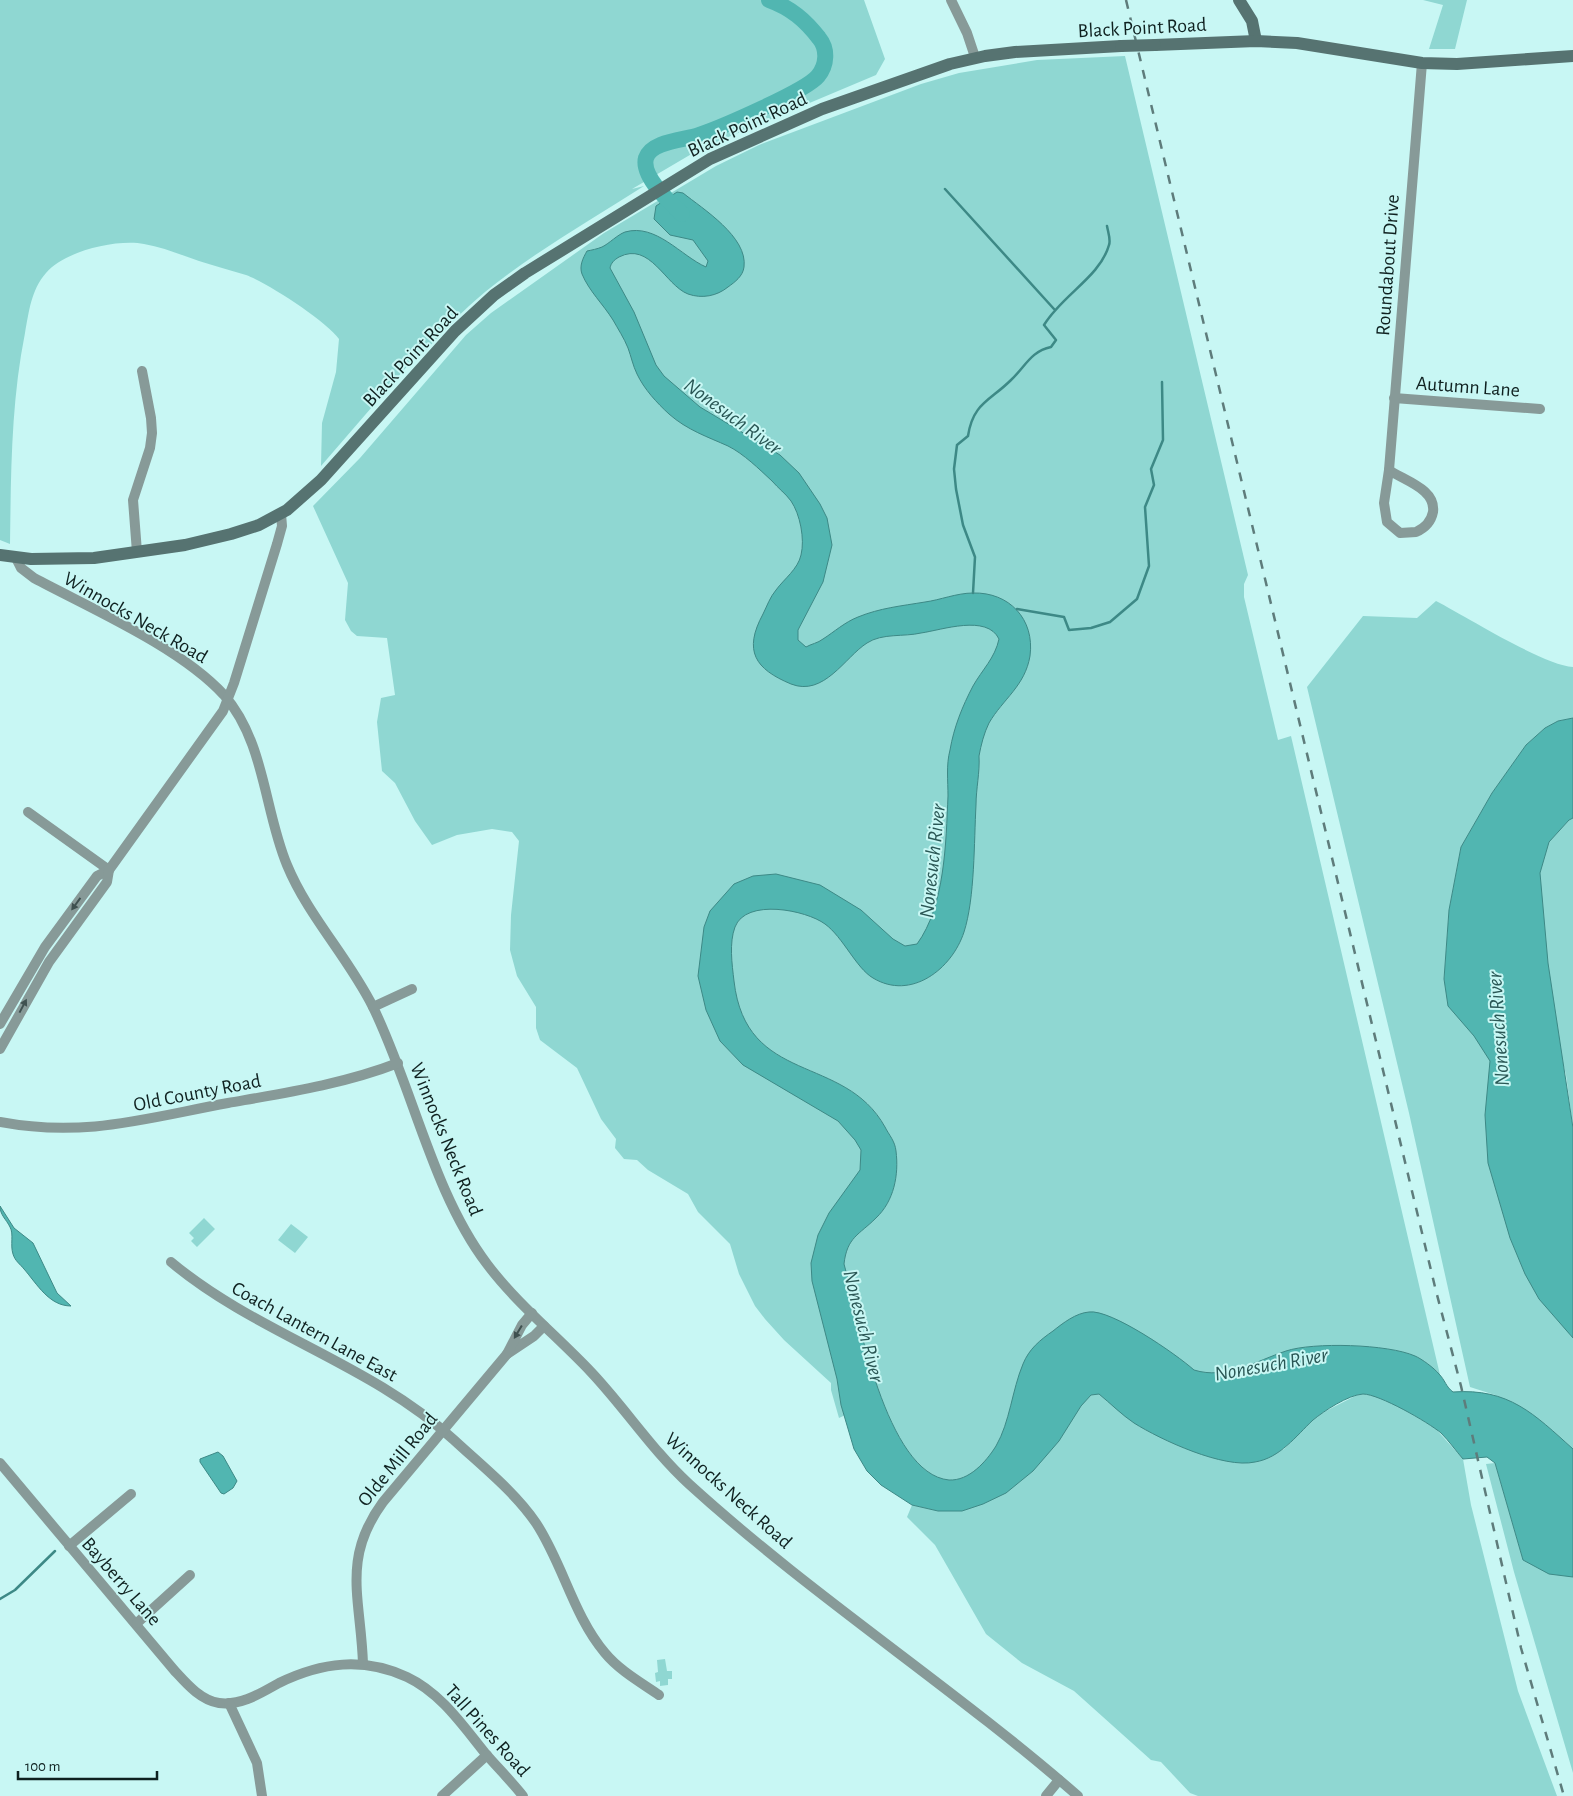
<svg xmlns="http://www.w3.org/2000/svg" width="1573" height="1796" viewBox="0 0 1573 1796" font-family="'Alegreya Sans',sans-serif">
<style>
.green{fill:#8fd7d2}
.water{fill:#51b6b1;stroke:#3d8986}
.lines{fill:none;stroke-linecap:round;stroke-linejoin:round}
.stream{stroke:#3d8986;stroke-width:2.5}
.river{stroke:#51b6b1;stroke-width:16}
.street{stroke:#879a98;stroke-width:10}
.secondary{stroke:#567371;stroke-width:12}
.rail{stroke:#5e7c7b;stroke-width:2.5;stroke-dasharray:9 9;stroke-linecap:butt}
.secondary-bridge{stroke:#567371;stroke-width:12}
.oneway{fill:#3f5150}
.labels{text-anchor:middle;stroke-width:4;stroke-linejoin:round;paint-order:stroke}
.street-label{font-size:20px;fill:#0f2120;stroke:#c8f7f4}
.water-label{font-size:21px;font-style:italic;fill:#2a5755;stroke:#c8f7f4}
</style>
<rect width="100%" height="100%" fill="#c8f7f4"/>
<g class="green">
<path d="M 0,0 L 864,0 L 885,59 L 876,75 L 700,149 L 632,189 L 644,186 C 591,220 534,252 485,292 C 463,310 444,331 425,351 L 424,349 L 416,356 L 321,466 L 322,423 L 336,372 L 339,339 C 326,321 268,283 246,275 C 230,270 214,266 199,261 C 181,255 163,247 144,244 C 117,239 64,251 46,273 C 31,290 29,312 25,333 C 11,403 11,473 10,544 L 0,540 Z"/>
<path d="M 1423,0 L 1467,0 L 1455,49 L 1429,49 L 1443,5 Z"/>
<path d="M 1125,56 L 1248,575 L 1244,584 L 1244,597 L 1278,740 L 1291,736 L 1440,1375 L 1421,1360 L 1251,1367 L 1199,1376 L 1164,1353 L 999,1444 L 973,1477 L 938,1483 L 899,1444 L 879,1399 L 839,1418 L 831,1390 L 831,1383 L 784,1340 L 765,1319 L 755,1306 L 739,1274 L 730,1244 L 698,1212 L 688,1194 L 648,1170 L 637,1160 L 624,1159 L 615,1148 L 616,1139 L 601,1119 L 577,1068 L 540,1040 L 536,1028 L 536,1007 L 517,976 L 510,950 L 511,915 L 519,841 L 512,832 L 492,829 L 457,835 L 432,845 L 415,821 L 395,783 L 382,771 L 377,722 L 381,698 L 395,695 L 387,638 L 357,636 L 351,631 L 345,620 L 348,583 L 313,506 L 360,458 L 466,335 L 491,313 L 604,233 L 716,166 L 759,145 L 921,84 L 959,73 L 1037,60 Z"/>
<path d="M 1436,601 C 1467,617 1543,665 1573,667 L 1573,718 L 1558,721 L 1545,728 L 1526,745 L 1492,793 L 1461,847 L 1449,910 L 1444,979 L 1487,1049 L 1570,1335 L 1573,1338 L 1573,1454 L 1495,1395 L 1470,1387 L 1409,1113 L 1307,687 L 1363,616 L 1417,618 Z"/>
<path d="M 1573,818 L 1573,1128 L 1566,1075 L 1547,998 L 1539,867 L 1549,842 L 1569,820 Z"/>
<path d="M 204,1218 L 215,1229 L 197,1247 L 191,1241 L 194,1238 L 189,1233 Z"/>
<path d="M 291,1224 L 308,1237 L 295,1253 L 278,1240 Z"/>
<path d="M 1090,1390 L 1256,1462 L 1284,1449 L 1318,1415 L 1363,1392 L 1392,1402 L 1435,1428 L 1463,1459 L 1471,1505 L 1518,1691 L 1557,1796 L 1198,1796 L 1190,1793 L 1161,1762 L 1151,1760 L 1074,1691 L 1022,1663 L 986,1634 L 935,1545 L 907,1517 L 912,1505 L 938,1511 Z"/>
<path d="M 1495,1463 L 1523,1560 L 1573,1575 L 1573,1773 L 1514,1572 L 1486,1464 Z"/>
<path d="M 665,1659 L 667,1671 L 672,1671 L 672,1679 L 668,1679 L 668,1685 L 660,1686 L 660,1681 L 656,1682 L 655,1673 L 658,1672 L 657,1660 Z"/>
</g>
<g class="water">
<path d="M 677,192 L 683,193 C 703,209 748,237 744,267 C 743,276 735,282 728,287 C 717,296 702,299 688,294 C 665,285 650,241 619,257 C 614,260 611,263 610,268 L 634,312 L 656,365 L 664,376 L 700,407 L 780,455 L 799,473 L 820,504 L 827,518 L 832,545 L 823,582 L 798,630 L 798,640 L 806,647 C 811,644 818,643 823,639 C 834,632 845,622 858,617 C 880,608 901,606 925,602 C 940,600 957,593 973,593 C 1009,592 1035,619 1030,656 C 1025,686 1003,699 989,723 C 984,733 981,745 979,756 C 980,772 976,789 976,805 C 974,841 975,898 964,932 C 952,969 911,1001 873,978 C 856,968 843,937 825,924 C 806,910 746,898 735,927 C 729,943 732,964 734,981 C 746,1086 844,1053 885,1127 C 889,1135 895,1141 896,1151 C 899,1175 894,1201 876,1218 C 859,1235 847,1237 844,1264 C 858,1315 886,1474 949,1480 C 969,1481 986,1462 996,1446 C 1010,1422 1012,1390 1023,1364 C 1029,1349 1040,1340 1053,1331 C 1063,1323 1076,1313 1089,1312 C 1111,1309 1176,1354 1194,1370 C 1226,1380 1256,1361 1286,1351 C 1313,1342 1388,1344 1415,1356 C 1422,1359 1434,1368 1439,1374 C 1445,1380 1446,1387 1453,1392 C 1509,1388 1534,1414 1573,1449 L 1573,1577 L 1549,1574 L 1523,1560 L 1495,1463 L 1487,1457 L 1463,1459 C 1456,1451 1449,1441 1441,1433 C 1428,1422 1379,1394 1363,1394 C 1348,1395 1324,1411 1313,1420 C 1296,1436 1280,1458 1255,1462 C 1224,1469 1161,1440 1134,1423 C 1122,1415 1110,1403 1099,1394 L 1091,1395 L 1081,1406 L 1059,1441 L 1033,1471 L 1006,1493 L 983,1504 L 962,1511 L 938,1511 L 912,1505 L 881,1485 L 867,1471 L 854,1449 L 841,1405 L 837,1379 L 812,1281 L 811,1263 L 818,1235 L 829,1213 L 860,1170 L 861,1150 L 855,1140 L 838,1121 L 743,1065 L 720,1041 L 706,1010 L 698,976 L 704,927 L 710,911 L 734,884 L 753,876 L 776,874 L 820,885 L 861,910 L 893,939 L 905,946 L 917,944 C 945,906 946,842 948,796 C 948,781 946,765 950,750 C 954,727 962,707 973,686 C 982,670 995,658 999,639 C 987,614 942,630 921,633 C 904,637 882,633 867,643 C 845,657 824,697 791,684 C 755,669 743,651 763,614 C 767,606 770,597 776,590 C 784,579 798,569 801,555 C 805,539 800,514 791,501 C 786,494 778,488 772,481 C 759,469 744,454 728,446 C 708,437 687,430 669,414 C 657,403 644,389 637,374 C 633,366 631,356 628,348 C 624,338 618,329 613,320 C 603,304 589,291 582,274 C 579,266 583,258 587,251 C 592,250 597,249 602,247 C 610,243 617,235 625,232 C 656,223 681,256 706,267 L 708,261 L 693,240 L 670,235 L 654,219 L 656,206 Z"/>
<path d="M 1573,718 L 1573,818 L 1569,820 L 1549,842 L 1540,873 L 1548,963 L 1573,1128 L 1573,1338 L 1539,1299 L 1525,1274 L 1510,1238 L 1488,1163 L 1485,1115 L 1490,1061 L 1474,1036 L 1448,1006 L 1444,979 L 1449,910 L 1461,847 L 1492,793 L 1526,745 L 1545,728 L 1558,721 Z"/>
<path d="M 0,1206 L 14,1228 L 33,1243 L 57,1293 L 71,1306 C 49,1306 37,1284 24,1269 C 20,1264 15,1261 13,1254 C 10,1245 14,1234 10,1227 C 6,1219 0,1215 0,1206 Z"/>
<path d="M 218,1452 L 223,1456 L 237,1481 L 233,1488 L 224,1494 L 221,1493 L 200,1462 L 200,1459 Z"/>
</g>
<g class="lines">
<g class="stream">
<path d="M 945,189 L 1054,309"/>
<path d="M 973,593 L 975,557 L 963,525 L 956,489 L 954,469 L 957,445 L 968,436 C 973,403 990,401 1011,380 C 1025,367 1031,351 1051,347 L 1056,340 L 1044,325 C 1062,295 1100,277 1109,245 C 1111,240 1108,232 1107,226"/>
<path d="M 1017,609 L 1064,617 L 1069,630 L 1091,628 L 1110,622 L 1137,599 L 1149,566 L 1145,507 L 1154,485 L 1151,469 L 1163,440 L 1162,382"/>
<path d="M 0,1599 L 15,1590 L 55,1551"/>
</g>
<path class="river" d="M 682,214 C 670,203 641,176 646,158 C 651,141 685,140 699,135 C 720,128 806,91 818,76 C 827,65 828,49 819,38 C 805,20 791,8 769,0"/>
<g class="street">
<path d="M 951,0 L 967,33 L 975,57"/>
<path d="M 1394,398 L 1540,409"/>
<path d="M 1389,470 L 1422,63"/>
<path d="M 1389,470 C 1405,481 1436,489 1433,512 C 1431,522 1425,528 1416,532 L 1400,533 L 1387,522 L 1384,503 Z"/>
<path d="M 137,552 L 133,500 L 150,448 L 152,433 L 151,418 L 142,371"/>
<path d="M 16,558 L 21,568 L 34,578 C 92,609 180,647 224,695 C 265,742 264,810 287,865 C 308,916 348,957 373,1007 C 413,1089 433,1193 487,1264 C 517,1304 557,1336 591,1372 C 625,1408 652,1450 689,1484 C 812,1596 953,1687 1078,1796"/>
<path d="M 28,812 L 109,870"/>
<path d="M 373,1007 L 412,989"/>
<path d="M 0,1024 L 45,947 L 97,876 L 109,870"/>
<path d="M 0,1049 L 49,962 L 107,882 L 109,870 L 223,711 L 234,683 L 277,544 L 282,526 L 281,514"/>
<path d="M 0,1122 C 85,1138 146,1118 228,1103 C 285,1093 344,1084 398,1063"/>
<path d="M 171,1262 C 257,1334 370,1363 454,1440 C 482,1466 515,1492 536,1523 C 563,1564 573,1615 605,1653 C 619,1670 640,1682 659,1695"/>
<path d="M 507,1354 L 534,1336 L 544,1326"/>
<path d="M 0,1463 L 174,1670 C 186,1683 200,1700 219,1703 C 241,1706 261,1693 279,1683 C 322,1662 363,1657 407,1677 C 441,1693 463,1726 485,1753 C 498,1768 511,1781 523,1796"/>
<path d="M 69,1546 L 131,1494"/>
<path d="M 137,1623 L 190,1575"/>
<path d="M 363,1664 C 361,1599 341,1559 383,1502 L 507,1354 L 522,1325 L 532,1313"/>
<path d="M 229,1703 L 257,1763 L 262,1796"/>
<path d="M 442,1796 L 487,1755"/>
<path d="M 1046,1796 L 1059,1780"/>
</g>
<g class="secondary">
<path d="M 1239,0 L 1252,21 L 1256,41"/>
<path d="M 1155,45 L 1256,41 L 1297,43 L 1422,63 L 1457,64 L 1573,56"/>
<path d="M 0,555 L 31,559 L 94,558 L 185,545 L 231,534 L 259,525 L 287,510 L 321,480 L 455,331 L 494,295 L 525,273 L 710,159 L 822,109 L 950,64 L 985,56 L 1015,52 L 1121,46"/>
</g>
<path class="rail" d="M 1126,0 L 1436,1291 L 1461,1386 L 1521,1648 L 1564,1796"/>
<path class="secondary-bridge" d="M 1121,46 L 1155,45"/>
</g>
<defs><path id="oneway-solid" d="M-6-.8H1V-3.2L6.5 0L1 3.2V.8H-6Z" transform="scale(1.25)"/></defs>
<g class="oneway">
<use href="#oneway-solid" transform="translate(76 904) rotate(126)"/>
<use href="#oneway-solid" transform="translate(23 1006) rotate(-62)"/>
<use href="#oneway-solid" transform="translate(518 1332) rotate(121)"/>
</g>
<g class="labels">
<g class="street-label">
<text transform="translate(1142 27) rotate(-3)" y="7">Black Point Road</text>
<text transform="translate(747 124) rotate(-25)" y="7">Black Point Road</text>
<text transform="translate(1387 265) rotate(-86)" y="7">Roundabout Drive</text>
<text transform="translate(410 356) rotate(-47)" y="7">Black Point Road</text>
<text transform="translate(1468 386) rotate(4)" y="7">Autumn Lane</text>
<text transform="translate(136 617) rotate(30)" y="7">Winnocks Neck Road</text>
<text transform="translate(197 1092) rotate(-11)" y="7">Old County Road</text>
<text transform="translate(447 1139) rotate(68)" y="7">Winnocks Neck Road</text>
<text transform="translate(315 1331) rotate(29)" y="7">Coach Lantern Lane East</text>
<text transform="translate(397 1459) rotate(-51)" y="7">Olde Mill Road</text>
<text transform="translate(729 1490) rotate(42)" y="7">Winnocks Neck Road</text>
<text transform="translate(122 1581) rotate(49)" y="7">Bayberry Lane</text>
<text transform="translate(488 1730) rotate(48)" y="7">Tall Pines Road</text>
</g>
<g class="water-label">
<text transform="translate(733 416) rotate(36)" y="7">Nonesuch River</text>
<text transform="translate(932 861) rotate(-84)" y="7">Nonesuch River</text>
<text transform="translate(1498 1029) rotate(-94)" y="7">Nonesuch River</text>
<text transform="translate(864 1326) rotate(76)" y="7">Nonesuch River</text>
<text transform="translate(1271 1364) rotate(-10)" y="7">Nonesuch River</text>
</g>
</g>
<path d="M18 1771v8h139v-8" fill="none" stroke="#0f2120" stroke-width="2.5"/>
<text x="25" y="1771" font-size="15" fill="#0f2120" stroke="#c8f7f4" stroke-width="4" paint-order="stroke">100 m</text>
</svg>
